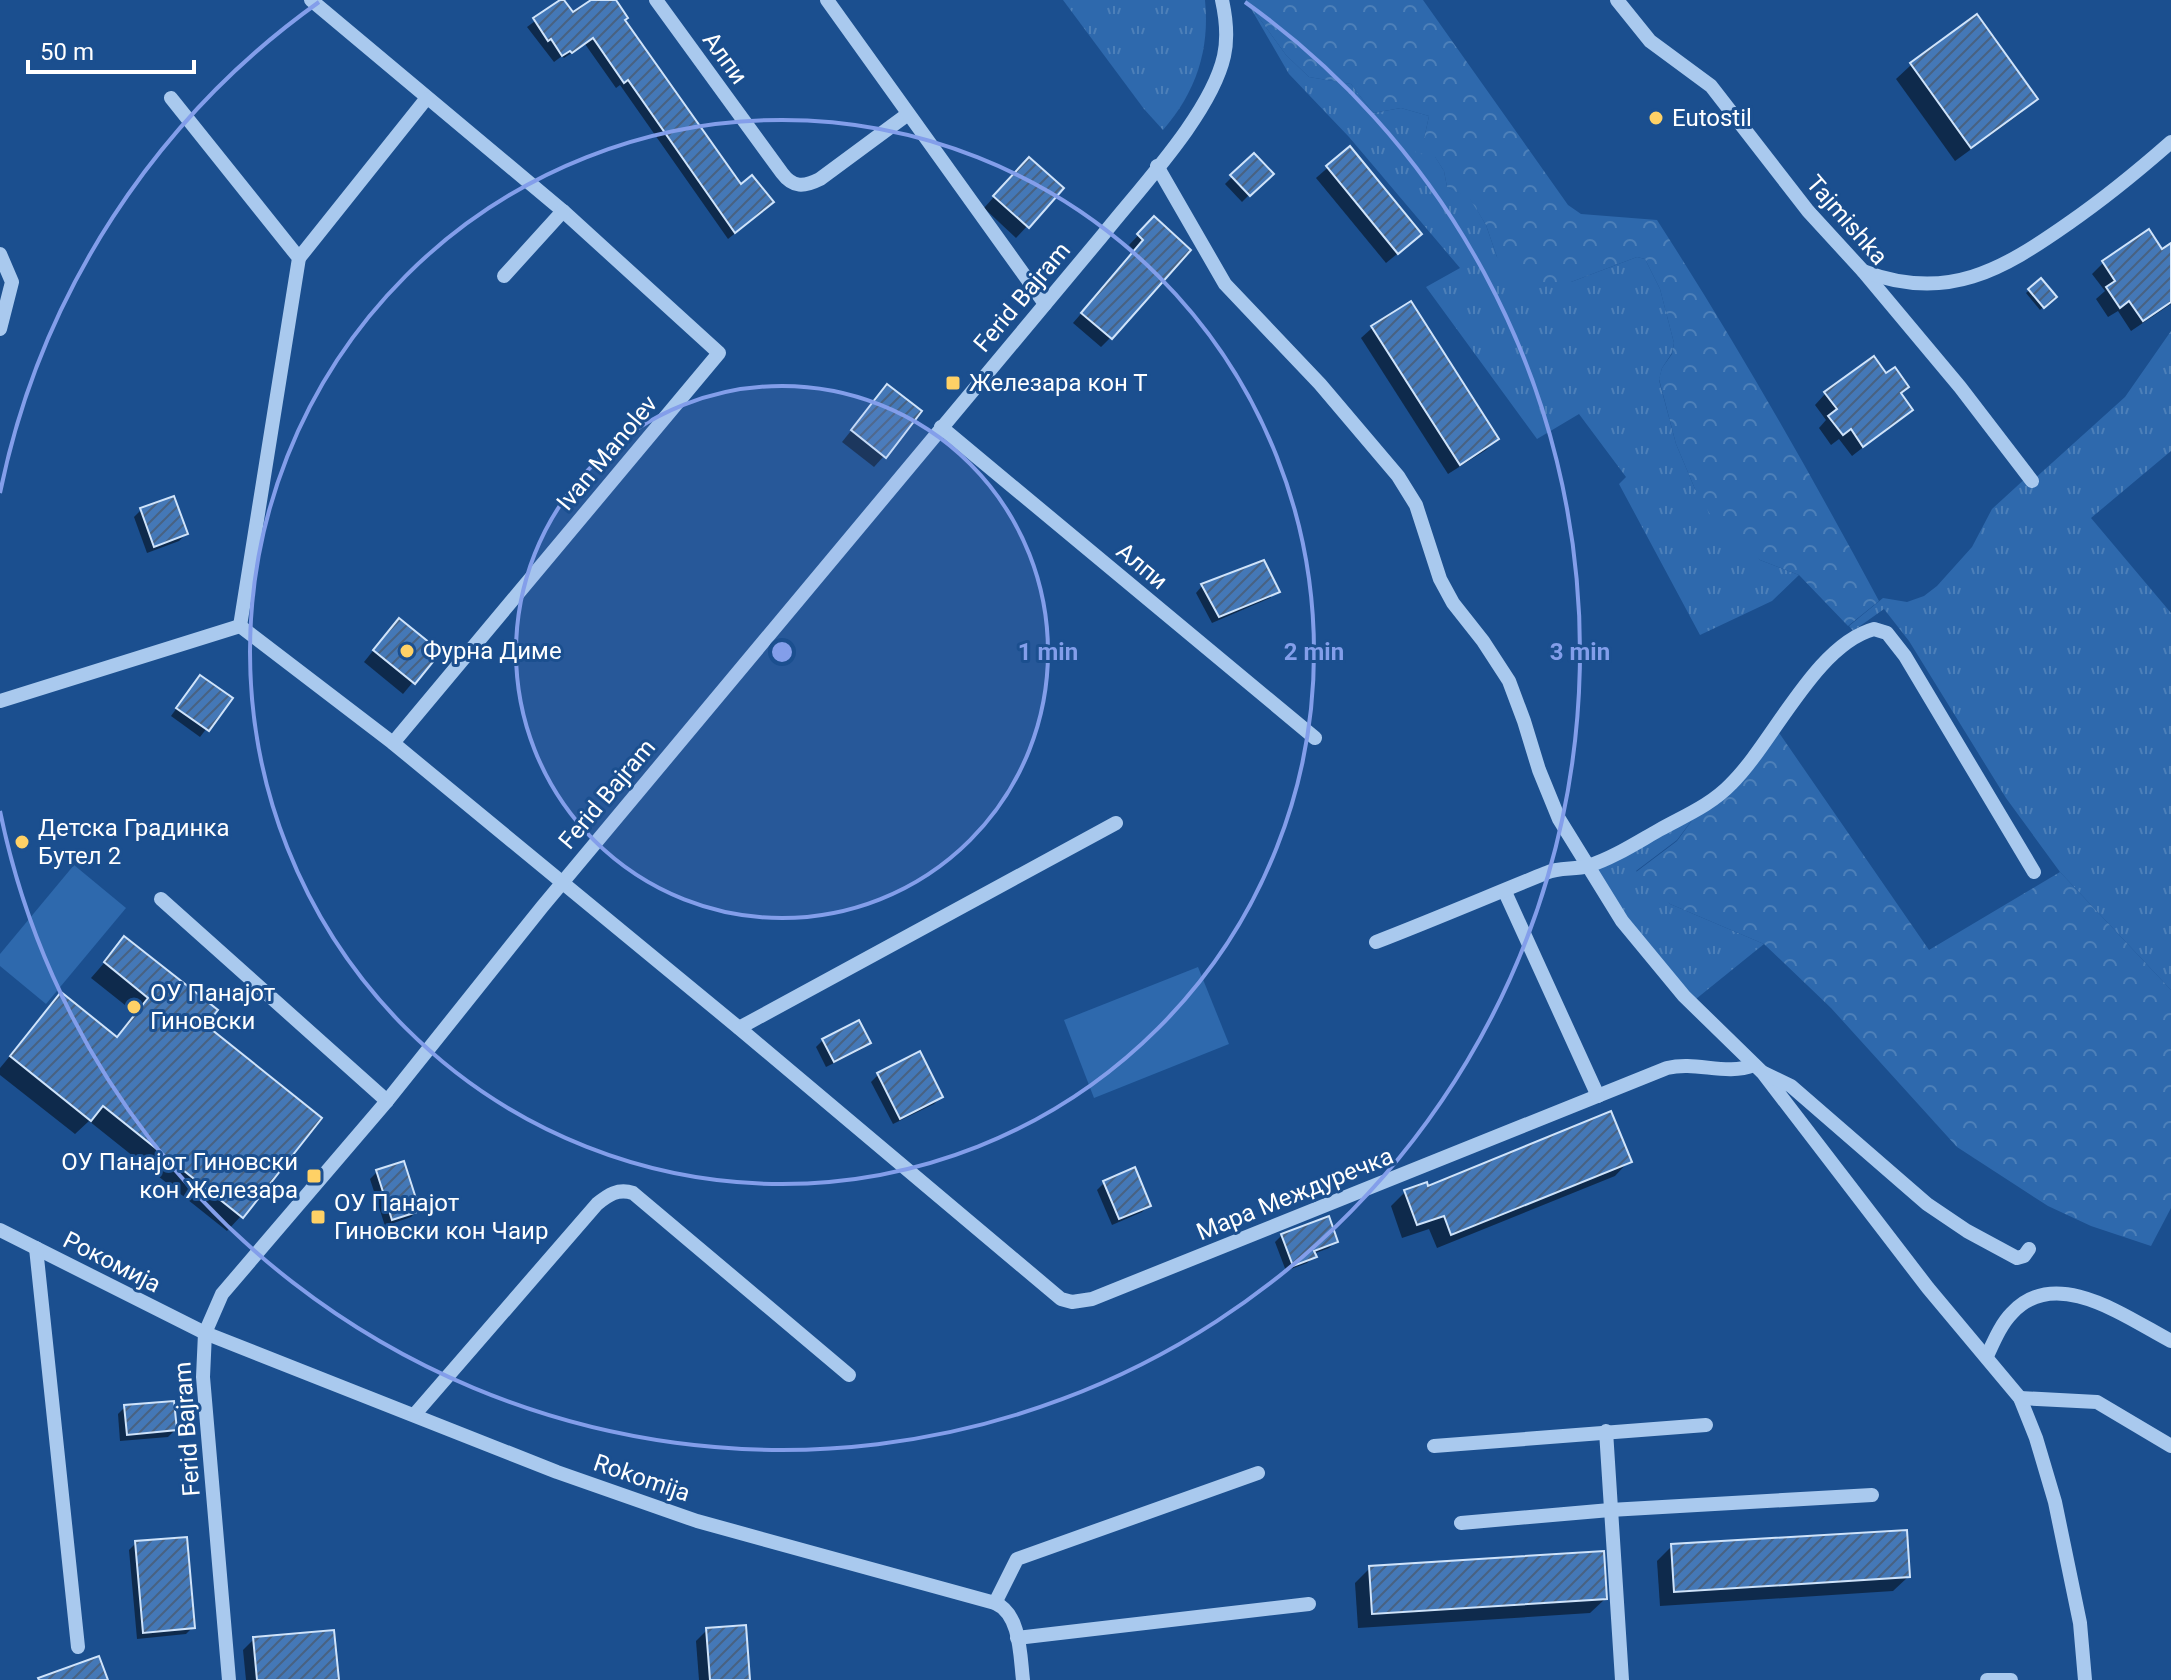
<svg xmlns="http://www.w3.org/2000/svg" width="2171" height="1680" viewBox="0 0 2171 1680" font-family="Roboto,sans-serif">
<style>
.grass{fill:url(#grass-tufts)}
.forest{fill:url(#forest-crowns)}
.garden{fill:#2e69ad}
.shadow{fill:#0007}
.building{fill:url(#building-hatch);stroke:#cfe3fa;stroke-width:2}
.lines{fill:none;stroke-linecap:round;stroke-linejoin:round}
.minor{stroke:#a9c9ee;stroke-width:14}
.ring{fill:none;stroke:#839eea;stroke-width:4}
.poi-dot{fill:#ffd166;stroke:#1b4f8f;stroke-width:3}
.labels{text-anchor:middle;stroke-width:6;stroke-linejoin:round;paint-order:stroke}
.street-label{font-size:24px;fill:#fff;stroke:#1b4f8f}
.poi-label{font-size:24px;fill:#fff;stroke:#1b4f8f;text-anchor:start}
.centre{fill:#839eea;stroke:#1b4f8f;stroke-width:4}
.ring-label{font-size:24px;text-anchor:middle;font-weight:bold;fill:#839eea;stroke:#1b4f8f;stroke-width:6;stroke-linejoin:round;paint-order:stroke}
</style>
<defs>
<pattern id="grass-tufts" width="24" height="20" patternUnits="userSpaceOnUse" patternTransform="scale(2)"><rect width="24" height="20" fill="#2e69ad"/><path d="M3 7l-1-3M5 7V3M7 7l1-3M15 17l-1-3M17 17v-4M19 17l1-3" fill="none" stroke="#4d80b9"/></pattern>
<pattern id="forest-crowns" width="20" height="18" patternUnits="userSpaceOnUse" patternTransform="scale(2)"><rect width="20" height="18" fill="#2e69ad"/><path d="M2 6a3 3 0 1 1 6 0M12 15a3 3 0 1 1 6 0" fill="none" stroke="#4d80b9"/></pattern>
<pattern id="building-hatch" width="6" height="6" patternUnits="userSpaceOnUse" patternTransform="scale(2)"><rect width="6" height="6" fill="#4478b7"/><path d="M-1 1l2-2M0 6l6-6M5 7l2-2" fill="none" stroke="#486282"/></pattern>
</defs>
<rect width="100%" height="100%" fill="#1b4f8f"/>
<g class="grass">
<path d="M 1063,0 L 1205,0 C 1210,50 1196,92 1163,130 L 1144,109 Z"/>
<path d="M 1246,0 L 1286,55 L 1309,77 L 1351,84 L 1373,113 L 1401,108 L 1429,116 L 1424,139 L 1444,171 L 1447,187 L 1470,198 L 1486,225 L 1497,257 L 1571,282 L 1637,257 L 1645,259 L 1660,289 L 1674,343 L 1672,353 L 1662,368 L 1659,380 L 1676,444 L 1695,489 L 1760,560 L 1799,575 L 1772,601 L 1700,635 L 1619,484 L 1626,477 L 1579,414 L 1537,439 L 1426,287 L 1460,268 L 1349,137 L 1289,74 Z"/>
<path d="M 2171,331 L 2171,451 L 2091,518 L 2171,613 L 2171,990 L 2060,872 L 2006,798 L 1909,641 L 1884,609 L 1853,631 L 1849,626 L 1883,598 L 1907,602 L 1924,596 L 1937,586 L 1972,547 L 1992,509 L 2028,476 L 2032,481 L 2125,397 Z"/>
<path d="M 1701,808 L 1677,840 L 1636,871 L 1670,904 L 1764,944 L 1691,1003 L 1586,866 Z"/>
</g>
<g class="forest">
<path d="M 1246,0 L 1423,0 L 1568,205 L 1581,214 L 1657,220 C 1737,344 1809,471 1879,601 L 1848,626 L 1799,575 L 1760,560 L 1732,539 L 1714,521 L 1695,489 L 1676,444 L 1659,379 L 1662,368 L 1672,354 L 1674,343 L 1660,289 L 1645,259 L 1637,257 L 1571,282 L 1539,288 L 1523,284 L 1497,257 L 1486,225 L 1470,199 L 1447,187 L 1444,171 L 1435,157 L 1415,152 L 1424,139 L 1429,116 L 1401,108 L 1373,113 L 1351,84 L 1309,77 L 1286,55 Z"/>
<path d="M 1775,727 L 1929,950 L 2060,872 L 2171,990 L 2171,1208 L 2151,1246 L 2091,1226 L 2048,1206 L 1957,1147 L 1831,1008 L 1764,944 L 1670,904 L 1639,881 L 1636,872 L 1677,841 L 1701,808 Z"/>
</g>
<g class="garden">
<path d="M 74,865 L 126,908 L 46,1004 L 0,966 L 0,954 Z"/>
<path d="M 1198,967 L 1229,1044 L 1094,1098 L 1064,1020 Z"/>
</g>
<g class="shadow">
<path d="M 595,0 L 613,0 L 623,20 L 741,187 L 765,209 L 728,239 L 620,85 L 616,88 L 585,44 L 564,58 L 562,56 L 554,62 L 527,27 L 562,1 L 572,15 Z"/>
<path d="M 1977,17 L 2036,98 L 2021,113 L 1955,161 L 1896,79 L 1911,65 Z"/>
<path d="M 1349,149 L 1408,245 L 1386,263 L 1316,178 Z"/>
<path d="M 1254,155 L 1271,173 L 1242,202 L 1225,184 Z"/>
<path d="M 1018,170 L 1062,189 L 1016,238 L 984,208 Z"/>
<path d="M 1154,219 L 1110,338 L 1101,347 L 1073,323 L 1135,251 L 1129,245 Z"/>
<path d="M 2171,247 L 2171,304 L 2131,331 L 2118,311 L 2108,317 L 2096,299 L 2105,291 L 2092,274 L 2103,263 L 2162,251 Z"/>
<path d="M 2040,281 L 2054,297 L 2040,310 L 2026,293 Z"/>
<path d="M 1372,328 L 1496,439 L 1486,450 L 1448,474 L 1361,338 Z"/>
<path d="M 1886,376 L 1911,410 L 1852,456 L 1839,439 L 1831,445 L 1819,428 L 1826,420 L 1815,405 L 1825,394 Z"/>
<path d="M 887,386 L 884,456 L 874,467 L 842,442 Z"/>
<path d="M 173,498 L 186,534 L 179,541 L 147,553 L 134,517 L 141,510 Z"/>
<path d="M 1202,586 L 1277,591 L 1270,598 L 1212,623 L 1196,593 Z"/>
<path d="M 389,631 L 438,652 L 403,694 L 364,662 Z"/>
<path d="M 194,684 L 230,698 L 200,737 L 171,716 Z"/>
<path d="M 125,939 L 241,1216 L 227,1231 L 89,1121 L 75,1134 L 0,1075 L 0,1068 L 61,995 L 115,1038 L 135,1013 L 91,978 Z"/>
<path d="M 823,1040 L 869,1042 L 862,1049 L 826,1067 L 816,1047 Z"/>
<path d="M 878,1075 L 941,1097 L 934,1104 L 893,1124 L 871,1082 Z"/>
<path d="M 1629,1161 L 1615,1176 L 1437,1248 L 1429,1229 L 1402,1238 L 1391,1206 L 1405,1192 Z"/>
<path d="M 377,1172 L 418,1210 L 411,1217 L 385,1226 L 370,1179 Z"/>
<path d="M 1104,1183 L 1149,1205 L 1142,1212 L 1112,1225 L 1097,1190 Z"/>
<path d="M 1282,1235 L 1336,1241 L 1329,1248 L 1313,1254 L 1314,1256 L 1307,1263 L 1286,1271 L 1275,1242 Z"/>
<path d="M 125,1407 L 175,1430 L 168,1437 L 120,1441 L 118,1414 Z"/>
<path d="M 136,1543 L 193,1627 L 186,1634 L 137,1639 L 129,1550 Z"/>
<path d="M 1672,1546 L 1908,1577 L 1893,1591 L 1660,1606 L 1657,1561 Z"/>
<path d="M 1370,1568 L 1605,1599 L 1590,1613 L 1358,1628 L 1355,1583 Z"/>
<path d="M 707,1630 L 748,1680 L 699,1680 L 696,1641 Z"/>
<path d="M 254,1639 L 337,1680 L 246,1680 L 243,1650 Z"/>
</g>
<g class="building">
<path d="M 560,0 L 564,0 L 573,12 L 591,0 L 616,0 L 628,18 L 625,20 L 741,184 L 752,175 L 774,202 L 735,233 L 628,80 L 624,83 L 593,38 L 572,53 L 570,51 L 562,56 L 551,39 L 548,41 L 533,18 Z"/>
<path d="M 1977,14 L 2038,99 L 1971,148 L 1910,63 Z"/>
<path d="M 1350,146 L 1422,234 L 1398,254 L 1326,166 Z"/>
<path d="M 1254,153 L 1274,174 L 1250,196 L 1230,175 Z"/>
<path d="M 1029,157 L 1064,188 L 1029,228 L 993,196 Z"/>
<path d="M 1154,216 L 1191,250 L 1112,339 L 1081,313 L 1143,240 L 1137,234 Z"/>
<path d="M 2149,229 L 2162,249 L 2171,243 L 2171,302 L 2143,321 L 2129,301 L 2120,308 L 2106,287 L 2115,281 L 2102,261 Z"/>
<path d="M 2041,278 L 2057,297 L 2044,308 L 2028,289 Z"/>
<path d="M 1411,301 L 1499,439 L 1460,465 L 1371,326 Z"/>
<path d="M 1874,356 L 1886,373 L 1895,367 L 1909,387 L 1901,393 L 1913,410 L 1863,447 L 1851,429 L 1843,435 L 1828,416 L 1837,409 L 1824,392 Z"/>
<path d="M 887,384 L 922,411 L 886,458 L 851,430 Z"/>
<path d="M 174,496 L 188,534 L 154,547 L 140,508 Z"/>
<path d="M 1264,560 L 1280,592 L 1219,617 L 1201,584 Z"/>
<path d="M 399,618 L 441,652 L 415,684 L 373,650 Z"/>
<path d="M 200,675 L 233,698 L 209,731 L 176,708 Z"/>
<path d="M 124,936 L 218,1010 L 206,1025 L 322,1118 L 243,1218 L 103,1106 L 91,1121 L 10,1056 L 61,992 L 117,1037 L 148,998 L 104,962 Z"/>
<path d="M 859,1020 L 871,1043 L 834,1062 L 822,1039 Z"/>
<path d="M 920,1051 L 943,1097 L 900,1119 L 877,1073 Z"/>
<path d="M 1611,1111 L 1632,1162 L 1451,1235 L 1444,1216 L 1417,1225 L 1404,1190 L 1427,1182 L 1428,1186 Z"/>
<path d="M 404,1161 L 420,1211 L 392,1220 L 376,1170 Z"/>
<path d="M 1135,1167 L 1151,1206 L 1119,1219 L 1103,1181 Z"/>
<path d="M 1329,1216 L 1338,1242 L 1314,1251 L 1317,1257 L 1293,1266 L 1281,1234 Z"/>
<path d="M 174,1401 L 177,1430 L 127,1435 L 124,1405 Z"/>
<path d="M 1907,1530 L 1910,1577 L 1674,1592 L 1671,1544 Z"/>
<path d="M 187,1537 L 195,1628 L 143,1633 L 135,1541 Z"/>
<path d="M 1604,1551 L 1607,1599 L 1372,1614 L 1369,1566 Z"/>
<path d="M 746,1625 L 750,1680 L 710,1680 L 706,1628 Z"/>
<path d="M 334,1630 L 339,1680 L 257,1680 L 253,1637 Z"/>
<path d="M 99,1656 L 108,1680 L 39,1680 L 38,1678 Z"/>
</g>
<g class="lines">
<g class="minor">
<path d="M 311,0 L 563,211 L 719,353 L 393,743"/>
<path d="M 656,0 L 782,173 C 793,188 804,187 820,179 L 908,114"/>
<path d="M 827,0 L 1045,304"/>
<path d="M 1617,0 L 1650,41 L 1711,86 L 1808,211 L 1863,271 L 1960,387 L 2032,481"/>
<path d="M 171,98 L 299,258 L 240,626"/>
<path d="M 1157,166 L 1225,284 L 1320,384 L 1398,476 L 1416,505 L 1440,579 L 1453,603 L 1483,641 L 1509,681 L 1524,721 L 1539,770 L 1559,819 L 1622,921 L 1684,996 L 1763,1073 L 1928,1288 L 2020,1398 L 2036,1438 L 2055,1502 L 2080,1623 L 2085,1680"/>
<path d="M 0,254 L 12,282 L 0,329"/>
<path d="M 299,258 L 426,99"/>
<path d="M 1863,271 C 1947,303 2002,270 2069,223 C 2105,198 2138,171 2171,142"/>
<path d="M 504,276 L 563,211"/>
<path d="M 941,427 L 1315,738"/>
<path d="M 240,626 L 393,743 L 739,1028 L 1061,1299 L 1072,1302 L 1092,1299 L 1667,1068 C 1697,1061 1726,1076 1754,1065"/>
<path d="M 0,701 L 240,626"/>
<path d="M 1505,892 L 1598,1096"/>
<path d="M 161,899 L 387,1101"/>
<path d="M 1376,942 C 1433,920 1489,896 1546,873 C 1559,867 1575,870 1588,866 C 1613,858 1636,843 1659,830 C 1684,816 1711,805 1731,784 C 1773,743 1815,645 1874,629 L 1887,633 L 1905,656 L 2034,872"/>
<path d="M 739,1028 L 1116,823"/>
<path d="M 1764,1073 L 1791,1086 L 1927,1204 L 1967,1231 L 2017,1258 L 2024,1256 L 2029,1249"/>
<path d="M 0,1230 L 205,1333 L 557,1472 L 697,1521 L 995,1603 C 1021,1614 1020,1656 1023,1680"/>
<path d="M 36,1248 L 78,1647"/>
<path d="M 1987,1356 C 1994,1341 2001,1324 2012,1313 C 2056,1265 2127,1318 2171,1341"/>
<path d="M 2020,1398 L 2097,1402 L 2171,1446"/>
<path d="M 415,1414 L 597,1204 C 608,1195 618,1188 633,1193 L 849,1375"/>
<path d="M 1606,1431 L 1622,1680"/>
<path d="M 1434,1446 L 1706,1425"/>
<path d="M 1461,1523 L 1610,1510 L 1872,1495"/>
<path d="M 995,1603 L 1017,1559 L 1258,1473"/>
<path d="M 1017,1638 L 1309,1604"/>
<path d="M 229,1680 L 203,1377 L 205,1333 L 222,1294 L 387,1101 L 542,907 L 1102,236 C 1139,189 1211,114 1224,56 C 1228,38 1226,18 1222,0"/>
<path d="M 1987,1680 L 2011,1680"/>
</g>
</g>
<circle cx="782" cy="652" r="266" fill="#839eea" fill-opacity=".12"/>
<g class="ring">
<circle cx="782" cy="652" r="266"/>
<circle cx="782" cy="652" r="532"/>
<path d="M0 493A798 798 0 0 1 319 2M1245 2A798 798 0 1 1 0 811"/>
</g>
<g class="poi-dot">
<circle cx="1656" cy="118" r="8"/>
<rect x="945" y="375" width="16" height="16" rx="4"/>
<circle cx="407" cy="651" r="8"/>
<circle cx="22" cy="842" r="8"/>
<circle cx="134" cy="1007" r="8"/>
<rect x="306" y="1168" width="16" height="16" rx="4"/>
<rect x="310" y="1209" width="16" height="16" rx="4"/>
</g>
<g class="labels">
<g class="street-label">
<text transform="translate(725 58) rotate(54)" y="8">Алпи</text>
<text transform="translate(1847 220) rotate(49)" y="8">Tajmishka</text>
<text transform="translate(1022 297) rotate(-50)" y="8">Ferid Bajram</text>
<text transform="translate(607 453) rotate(-50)" y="8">Ivan Manolev</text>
<text transform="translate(1142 566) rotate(40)" y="8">Алпи</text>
<text transform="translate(607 794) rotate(-50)" y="8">Ferid Bajram</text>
<text transform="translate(1295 1194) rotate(-22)" y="8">Мара Междуречка</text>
<text transform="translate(112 1262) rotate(27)" y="8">Рокомија</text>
<text transform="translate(187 1429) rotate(-94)" y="8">Ferid Bajram</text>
<text transform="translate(642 1478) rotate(19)" y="8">Rokomija</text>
</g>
<g class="poi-label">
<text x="1672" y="126">Eutostil</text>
<text x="969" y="391">Железара кон Т</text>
<text x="423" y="659">Фурна Диме</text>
<text x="38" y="836">Детска Градинка<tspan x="38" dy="28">Бутел 2</tspan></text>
<text x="150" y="1001">ОУ Панајот<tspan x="150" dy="28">Гиновски</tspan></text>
<text x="298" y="1170" text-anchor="end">ОУ Панајот Гиновски<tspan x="298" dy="28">кон Железара</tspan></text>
<text x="334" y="1211">ОУ Панајот<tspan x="334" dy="28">Гиновски кон Чаир</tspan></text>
</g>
</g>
<circle cx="782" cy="652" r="12" class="centre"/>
<g class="ring-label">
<text x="1048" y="660">1 min</text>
<text x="1314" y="660">2 min</text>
<text x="1580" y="660">3 min</text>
</g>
<path d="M28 60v12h166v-12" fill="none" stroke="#ffffff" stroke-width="4"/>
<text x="40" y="60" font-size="24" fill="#ffffff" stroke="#1b4f8f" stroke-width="6" paint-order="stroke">50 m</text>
</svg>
